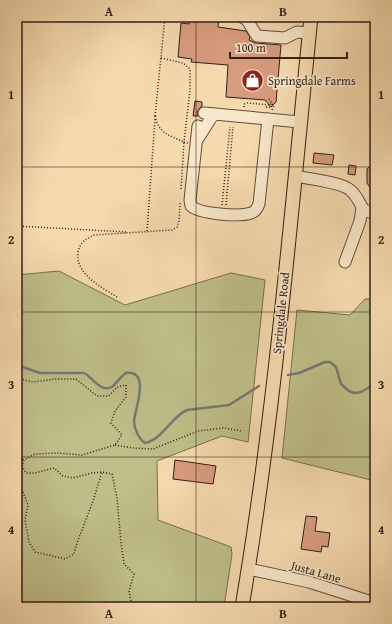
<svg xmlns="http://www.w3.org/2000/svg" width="392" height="624" viewBox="0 0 392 624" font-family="'Gentium Book Plus',serif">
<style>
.green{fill:#bfbe88;stroke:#786e50}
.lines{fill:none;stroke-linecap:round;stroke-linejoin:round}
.stream{stroke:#737a75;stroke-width:2.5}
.building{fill:#d89b7e;stroke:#311e17}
.minor-casing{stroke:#624d3d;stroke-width:13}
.major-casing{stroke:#311e17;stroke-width:15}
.path{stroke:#311e17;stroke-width:1.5;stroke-dasharray:1 2;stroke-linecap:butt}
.minor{stroke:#f8e7ca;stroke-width:11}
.major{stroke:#f5daae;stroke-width:13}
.grid{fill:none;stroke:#311e17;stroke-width:1;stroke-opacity:0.55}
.labels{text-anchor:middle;stroke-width:3.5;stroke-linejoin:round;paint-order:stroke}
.poi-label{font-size:12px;fill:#311e17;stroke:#f8e7ca;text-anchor:start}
.street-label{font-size:12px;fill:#311e17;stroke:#f8e7ca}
.neatline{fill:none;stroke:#311e17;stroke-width:1.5}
.grid-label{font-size:13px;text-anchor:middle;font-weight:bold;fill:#311e17}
</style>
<rect width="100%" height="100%" fill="#f5daae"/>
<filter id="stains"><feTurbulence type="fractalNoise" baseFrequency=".005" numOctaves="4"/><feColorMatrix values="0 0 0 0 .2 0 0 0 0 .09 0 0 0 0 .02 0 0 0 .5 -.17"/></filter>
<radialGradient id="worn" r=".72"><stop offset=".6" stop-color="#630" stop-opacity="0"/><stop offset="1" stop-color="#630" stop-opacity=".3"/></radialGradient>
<g class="green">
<path d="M 59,271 L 125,305 L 231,273 L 265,280 L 248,442 L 222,436 L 157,461 L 158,520 L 231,547 L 232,554 L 224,607 L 17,607 L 17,275 Z"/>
<path d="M 365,299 L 375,299 L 375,481 L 282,458 L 297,310 L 350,315 Z"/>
</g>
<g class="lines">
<g class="stream">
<path d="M 17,365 L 40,373 L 84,373 C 92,377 101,393 112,387 C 117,383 120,377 126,373 C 151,370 135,409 134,421 C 134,429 139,439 145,443 C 162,440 172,416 187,410 L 229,405 L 259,386"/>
<path d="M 288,375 L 299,373 L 325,362 L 330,362 L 336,367 L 341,384 L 349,391 L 354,393 L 361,392 L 375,384"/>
</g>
</g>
<g class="building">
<path d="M 190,17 L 219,17 L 218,27 L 246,31 L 250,37 L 249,40 L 256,43 L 281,45 L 276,102 L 271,107 L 265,100 L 226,97 L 228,65 L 191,62 L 192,59 L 178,57 L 181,23 L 189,24 Z"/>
<path d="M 195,101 L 202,102 L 202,106 L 199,109 L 197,112 L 198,116 L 193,116 Z"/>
<path d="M 314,153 L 334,155 L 332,165 L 313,163 Z"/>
<path d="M 375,162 L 375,195 L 367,183 L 367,169 Z"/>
<path d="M 349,165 L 356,166 L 355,175 L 348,174 Z"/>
<path d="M 175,460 L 216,466 L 213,484 L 173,479 Z"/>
<path d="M 306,516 L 317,517 L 315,531 L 330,533 L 328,547 L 322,546 L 321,552 L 301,549 Z"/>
</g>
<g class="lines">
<defs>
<g id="minor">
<path d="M 242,17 L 247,20 L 257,36 L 285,38 L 297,32 L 309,33"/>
<path d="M 204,113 L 300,122"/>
<path d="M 198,126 L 190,200 L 191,206 C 200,214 239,217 251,213 C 255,212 257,209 259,204 L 268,119"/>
<path d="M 197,140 L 211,118 L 215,114"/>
<path d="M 296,176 C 308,179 341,182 350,190 C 357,195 359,203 364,210 L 375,214"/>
<path d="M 345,262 L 360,221 L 362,208"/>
<path d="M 249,569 L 309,582 L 375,603"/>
</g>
<path id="major" d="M 242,607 C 275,412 291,214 311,17"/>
</defs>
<use href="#minor" class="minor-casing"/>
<use href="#major" class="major-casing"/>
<g class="path">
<path d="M 161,58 L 183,63 L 190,69 L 190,90 L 184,142 L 188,143"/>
<path d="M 269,99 L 274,106 L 272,110"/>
<path d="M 244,107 L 244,104 L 247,103 L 270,105 L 272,103"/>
<path d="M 266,107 L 272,108"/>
<path d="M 155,116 C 159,134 169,135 184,142 L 181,189"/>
<path d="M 155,116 L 165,17"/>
<path d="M 222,205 L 230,127"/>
<path d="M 226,205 L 233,127"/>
<path d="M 17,226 L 127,232"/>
<path d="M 147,231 L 155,119"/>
<path d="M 117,297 C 101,287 75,274 78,252 C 80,242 86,239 94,235 L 172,230 L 177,227 L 179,221 L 180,203"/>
<path d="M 17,378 L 33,382 L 55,379 L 76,379 L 97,396 L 109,396 L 117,387 L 126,385 L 126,397 L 115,411 L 111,423 L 122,435 L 115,445 L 82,455 L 58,453 L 35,454 L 24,460 L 22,466 L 26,473 L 35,473 L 54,468 L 63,476 L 73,478 L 92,473 L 102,472 L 112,474 L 117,498 L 121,543 L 124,564 L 134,574 L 129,591 L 132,607"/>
<path d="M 115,445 L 133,448 L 153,449 L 198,431 L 223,428 L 242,431"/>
<path d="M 17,456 L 24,460"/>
<path d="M 22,466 L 19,482 L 28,505 L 25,520 L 29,542 L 35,552 L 65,559 L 74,554 L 77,543 L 93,501 L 102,472"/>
</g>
<use href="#minor" class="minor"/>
<use href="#major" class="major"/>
</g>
<path class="grid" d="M 196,17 L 196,607M 17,167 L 375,167M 17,312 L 375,312M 17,457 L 375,457"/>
<defs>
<symbol id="shop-disc" viewBox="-11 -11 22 22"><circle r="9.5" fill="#8f2418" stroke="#f8e7ca"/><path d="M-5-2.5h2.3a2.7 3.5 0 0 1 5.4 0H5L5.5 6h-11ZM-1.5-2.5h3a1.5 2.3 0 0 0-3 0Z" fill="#fff"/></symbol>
</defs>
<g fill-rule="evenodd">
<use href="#shop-disc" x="240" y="68" width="25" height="25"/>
</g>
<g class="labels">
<g class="poi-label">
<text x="268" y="85">Springdale Farms</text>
</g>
<g class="street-label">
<text transform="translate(281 313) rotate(-84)" y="4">Springdale Road</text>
<text transform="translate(316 572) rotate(16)" y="4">Justa Lane</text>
</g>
</g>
<rect width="392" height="624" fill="none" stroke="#f5daae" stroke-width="44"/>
<path d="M230 52v6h117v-6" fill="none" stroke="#311e17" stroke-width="2"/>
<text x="236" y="52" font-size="12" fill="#311e17" stroke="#f8e7ca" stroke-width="3" paint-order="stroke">100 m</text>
<rect x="22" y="22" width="348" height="580" class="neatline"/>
<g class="grid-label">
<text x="109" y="16">A</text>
<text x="283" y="16">B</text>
<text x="11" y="99">1</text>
<text x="381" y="99">1</text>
<text x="11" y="244">2</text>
<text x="381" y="244">2</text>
<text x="11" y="389">3</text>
<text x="381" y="389">3</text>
<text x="11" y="534">4</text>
<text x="381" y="534">4</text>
<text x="109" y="618">A</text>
<text x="283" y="618">B</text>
</g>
<rect width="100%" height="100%" filter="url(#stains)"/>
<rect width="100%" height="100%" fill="url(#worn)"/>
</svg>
